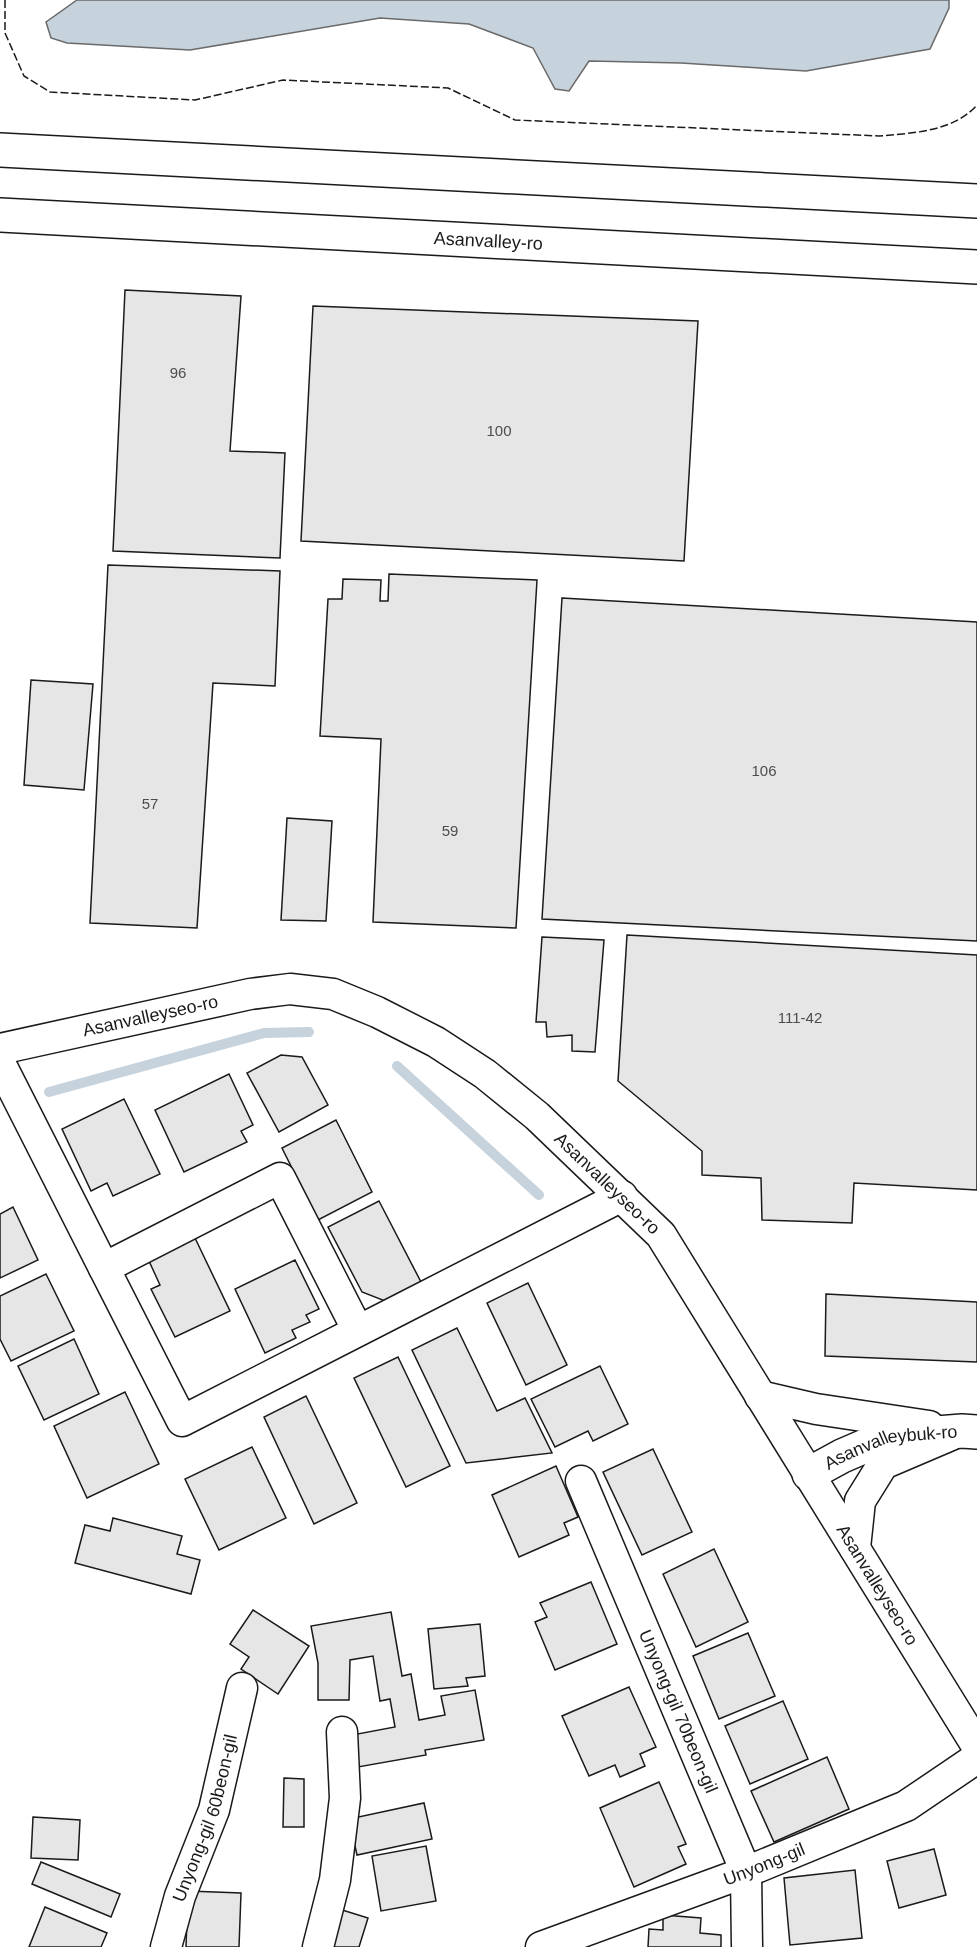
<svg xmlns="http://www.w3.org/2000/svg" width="977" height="1947" viewBox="0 0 977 1947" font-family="Arial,sans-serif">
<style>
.water{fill:#c6d2dc;stroke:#6a6a6a;stroke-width:1.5}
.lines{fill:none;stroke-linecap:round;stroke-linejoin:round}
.stream{stroke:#c6d2dc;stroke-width:10}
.building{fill:#e6e6e6;stroke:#1a1a1a;stroke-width:1.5}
.minor-casing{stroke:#1a1a1a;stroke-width:33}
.tertiary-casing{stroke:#1a1a1a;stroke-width:36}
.minor{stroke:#fff;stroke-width:30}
.tertiary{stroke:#fff;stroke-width:33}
.fence{stroke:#1a1a1a;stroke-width:1.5;stroke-dasharray:8 3;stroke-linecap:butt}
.labels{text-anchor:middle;stroke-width:4.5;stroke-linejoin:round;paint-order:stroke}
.number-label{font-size:15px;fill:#4d4d4d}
.street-label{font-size:18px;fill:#1a1a1a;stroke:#fff}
</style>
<rect width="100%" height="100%" fill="#fff"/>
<path class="water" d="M 77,0 L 949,0 L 949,8 L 930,49 L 806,71 L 681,63 L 589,61 L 569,91 L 555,89 L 533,48 L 469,24 L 380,18 L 190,50 L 67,43 L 51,38 L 46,22 Z"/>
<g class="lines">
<g class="stream">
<path d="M 397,1066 L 539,1195"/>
<path d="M 49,1092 L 264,1033 L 309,1032"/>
</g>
</g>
<g class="building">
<path d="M 125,290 L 241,296 L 230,451 L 285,453 L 280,558 L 113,551 Z"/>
<path d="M 313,306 L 698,321 L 684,561 L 301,541 Z"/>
<path d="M 108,565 L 280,571 L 275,686 L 213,683 L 197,928 L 90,923 Z"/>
<path d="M 389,574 L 537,580 L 516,928 L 373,922 L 381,739 L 320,736 L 328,599 L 342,599 L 343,579 L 381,580 L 380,601 L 388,601 Z"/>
<path d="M 562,598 L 977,622 L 977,941 L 542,919 Z"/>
<path d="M 31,680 L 93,684 L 84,790 L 24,785 Z"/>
<path d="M 287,818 L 332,821 L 326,921 L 281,920 Z"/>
<path d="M 627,935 L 977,955 L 977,1190 L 854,1183 L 852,1223 L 762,1220 L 761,1178 L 702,1175 L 702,1151 L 618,1081 Z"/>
<path d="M 542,937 L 604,940 L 595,1052 L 572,1051 L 572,1035 L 547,1037 L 546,1022 L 536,1022 Z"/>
<path d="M 281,1055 L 302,1057 L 328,1105 L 279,1132 L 247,1073 Z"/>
<path d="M 229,1074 L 253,1125 L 241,1131 L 247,1142 L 184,1172 L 155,1110 Z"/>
<path d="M 124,1099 L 160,1174 L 113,1196 L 107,1183 L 91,1191 L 62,1129 Z"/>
<path d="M 336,1120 L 372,1192 L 318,1220 L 282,1148 Z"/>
<path d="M 379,1201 L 421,1282 L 385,1301 L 362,1292 L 328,1227 Z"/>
<path d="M 13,1207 L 38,1260 L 0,1278 L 0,1214 Z"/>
<path d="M 195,1238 L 230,1311 L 175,1337 L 151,1289 L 160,1285 L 149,1261 Z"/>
<path d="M 295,1260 L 319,1309 L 306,1315 L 310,1322 L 292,1330 L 296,1338 L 265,1353 L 235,1289 Z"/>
<path d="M 46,1274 L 74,1331 L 11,1361 L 0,1339 L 0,1296 Z"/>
<path d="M 528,1283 L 567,1365 L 526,1385 L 487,1303 Z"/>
<path d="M 826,1294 L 977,1302 L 977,1362 L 825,1356 Z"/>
<path d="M 457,1328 L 497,1411 L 525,1398 L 552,1453 L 466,1463 L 412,1350 Z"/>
<path d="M 74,1339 L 99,1394 L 44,1420 L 18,1366 Z"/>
<path d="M 398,1357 L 450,1466 L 406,1487 L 354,1378 Z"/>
<path d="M 600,1366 L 628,1424 L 593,1441 L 588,1431 L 555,1447 L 531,1399 Z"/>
<path d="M 125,1392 L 159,1464 L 87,1498 L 54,1426 Z"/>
<path d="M 306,1396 L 357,1503 L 314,1524 L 264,1417 Z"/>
<path d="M 252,1447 L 286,1518 L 219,1550 L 185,1479 Z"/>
<path d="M 653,1449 L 692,1532 L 642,1555 L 603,1472 Z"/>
<path d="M 556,1466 L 578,1517 L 564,1523 L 569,1535 L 519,1557 L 492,1495 Z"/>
<path d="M 113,1518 L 182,1536 L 177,1554 L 200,1560 L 191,1594 L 75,1563 L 85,1525 L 110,1531 Z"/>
<path d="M 714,1549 L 748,1622 L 696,1647 L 663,1574 Z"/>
<path d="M 591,1582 L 617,1644 L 555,1670 L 535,1622 L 547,1617 L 540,1603 Z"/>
<path d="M 253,1610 L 309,1646 L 278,1694 L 241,1669 L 249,1657 L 230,1644 Z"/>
<path d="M 391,1612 L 402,1676 L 411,1674 L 419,1720 L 445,1715 L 441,1696 L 475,1690 L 484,1740 L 425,1750 L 426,1755 L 358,1767 L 352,1735 L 395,1727 L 390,1699 L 380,1701 L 373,1656 L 350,1660 L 349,1700 L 318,1700 L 318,1663 L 311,1626 Z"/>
<path d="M 480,1624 L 485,1676 L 466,1678 L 468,1686 L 434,1689 L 428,1629 Z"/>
<path d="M 748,1633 L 775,1696 L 719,1719 L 693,1656 Z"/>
<path d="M 629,1687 L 656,1747 L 640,1754 L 645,1766 L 620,1777 L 615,1765 L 589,1776 L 562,1716 Z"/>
<path d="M 783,1701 L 808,1759 L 750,1784 L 725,1726 Z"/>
<path d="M 827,1757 L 849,1809 L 774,1842 L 751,1791 Z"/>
<path d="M 284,1778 L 304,1779 L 304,1827 L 283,1827 Z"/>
<path d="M 659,1782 L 686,1844 L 678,1847 L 686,1864 L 634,1887 L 600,1808 Z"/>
<path d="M 424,1803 L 432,1839 L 357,1855 L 349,1819 Z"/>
<path d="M 33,1817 L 80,1820 L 78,1860 L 31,1858 Z"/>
<path d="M 426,1846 L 436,1901 L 381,1911 L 372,1856 Z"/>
<path d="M 934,1849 L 946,1895 L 899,1908 L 887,1861 Z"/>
<path d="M 41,1862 L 120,1894 L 111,1917 L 32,1884 Z"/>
<path d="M 855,1870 L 862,1938 L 790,1945 L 784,1878 Z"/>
<path d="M 188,1891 L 241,1893 L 239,1947 L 186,1947 Z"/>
<path d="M 45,1907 L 107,1933 L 101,1947 L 29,1947 Z"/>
<path d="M 339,1909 L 368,1918 L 359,1947 L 328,1947 Z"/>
<path d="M 663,1915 L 701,1918 L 700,1933 L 721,1935 L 721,1947 L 648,1947 L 649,1929 L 663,1930 Z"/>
</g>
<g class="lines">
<defs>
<g id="minor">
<path id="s1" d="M 0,1049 L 250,994 L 290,989 L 333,994 L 377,1012 L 436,1042 L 485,1074 L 537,1116 L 661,1235 L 977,1746"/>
<path d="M 0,1063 L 104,1268"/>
<path d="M 358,1331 L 280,1178 L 104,1268 L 182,1421 C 329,1346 475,1271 622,1196"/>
<path d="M 760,1396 L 816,1409 L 929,1426"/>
<path id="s2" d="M 581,1481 L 746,1872 L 747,1947"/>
<path d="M 855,1548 L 860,1501 L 883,1464 L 951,1435"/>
<path id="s3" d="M 166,1947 L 180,1896 L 214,1810 L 242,1688"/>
<path d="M 318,1947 L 335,1880 L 345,1798 L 342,1732"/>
<path id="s4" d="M 541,1947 L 746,1872 L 906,1806 L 977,1758"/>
</g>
<g id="tertiary">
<path d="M 0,150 L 977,201"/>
<path id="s5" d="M 0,215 L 977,267"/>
<path id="s6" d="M 809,1474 L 842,1456 L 886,1437 L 962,1431 L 977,1432"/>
</g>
</defs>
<use href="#minor" class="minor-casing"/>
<use href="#tertiary" class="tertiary-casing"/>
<use href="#minor" class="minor"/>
<use href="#tertiary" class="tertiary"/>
<path class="fence" d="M 5,0 L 5,33 L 24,76 L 50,92 L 195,100 L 283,80 L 448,88 L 515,120 L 879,136 C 912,133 953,132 977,105"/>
</g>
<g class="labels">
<g class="number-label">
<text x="178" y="378">96</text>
<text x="499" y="436">100</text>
<text x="764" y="776">106</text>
<text x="150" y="809">57</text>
<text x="450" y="836">59</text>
<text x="800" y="1023">111-42</text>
</g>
<g class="street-label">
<text dy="6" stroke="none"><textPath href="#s5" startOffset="489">Asanvalley-ro</textPath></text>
<text dy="6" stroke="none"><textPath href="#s1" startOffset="154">Asanvalleyseo-ro</textPath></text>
<text dy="6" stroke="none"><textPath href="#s1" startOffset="676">Asanvalleyseo-ro</textPath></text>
<text dy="6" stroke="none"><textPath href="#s6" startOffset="88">Asanvalleybuk-ro</textPath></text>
<text dy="6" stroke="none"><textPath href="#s1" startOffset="1162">Asanvalleyseo-ro</textPath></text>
<text dy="6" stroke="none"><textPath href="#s2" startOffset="250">Unyong-gil 70beon-gil</textPath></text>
<text dy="6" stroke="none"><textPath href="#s3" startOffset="135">Unyong-gil 60beon-gil</textPath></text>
<text dy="6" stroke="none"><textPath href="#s4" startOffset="238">Unyong-gil</textPath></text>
</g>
</g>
</svg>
